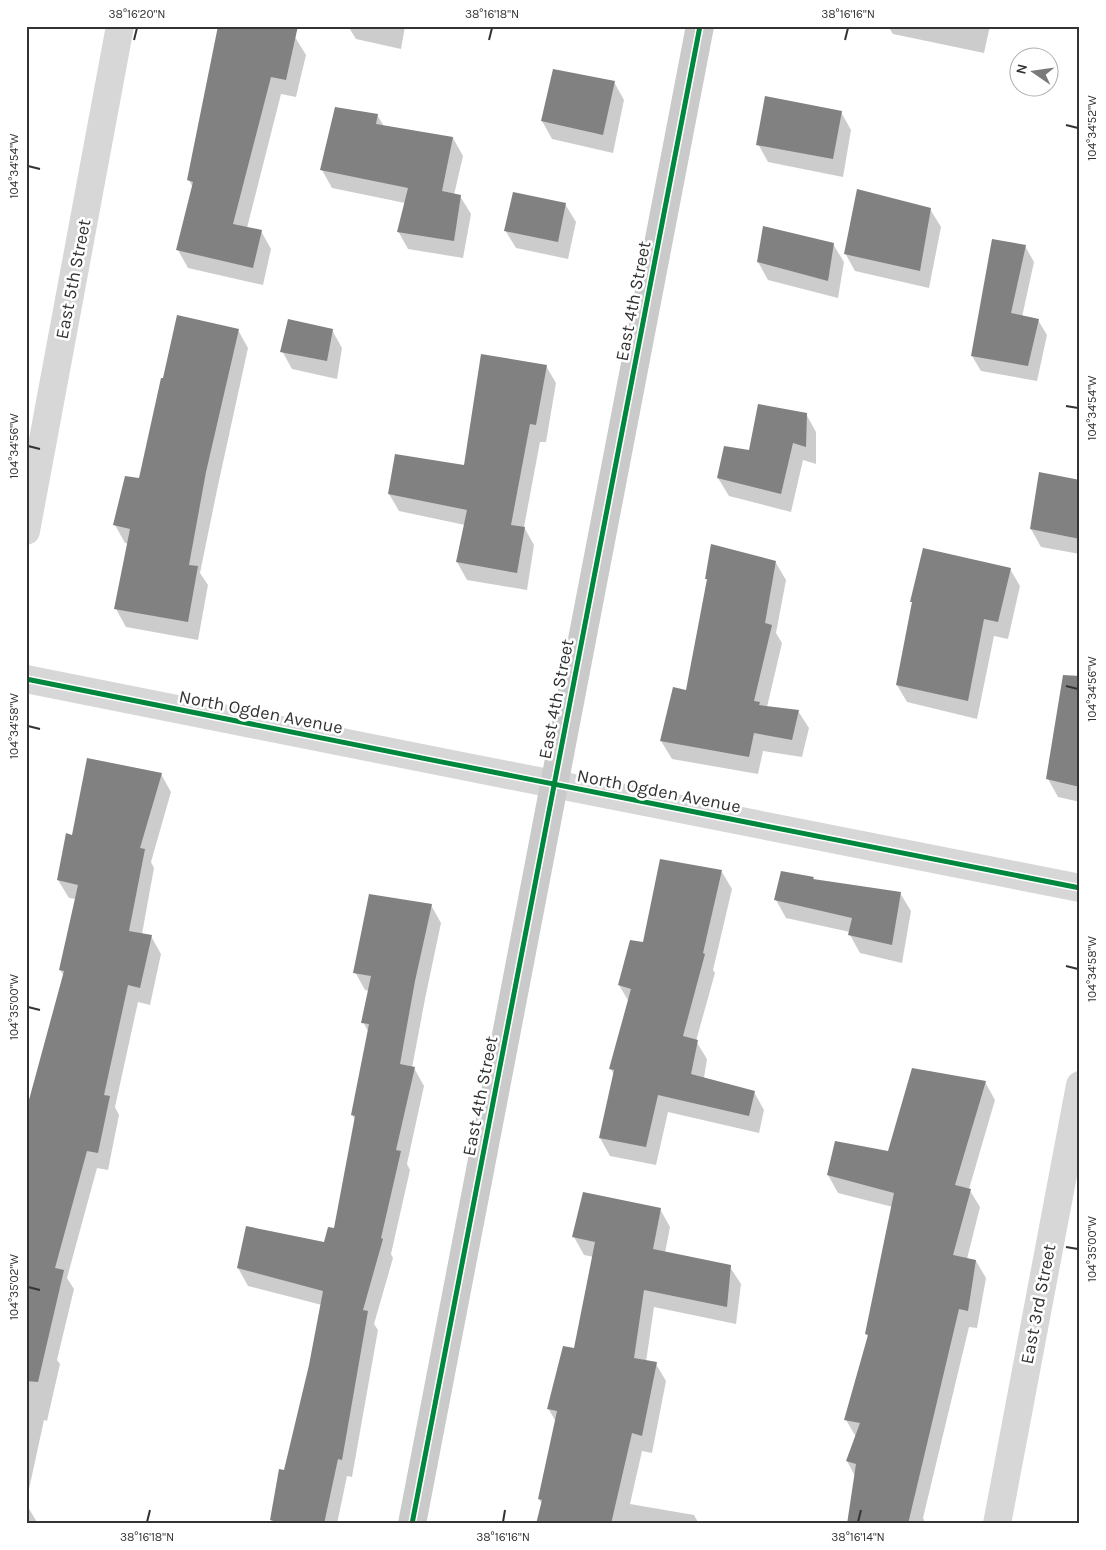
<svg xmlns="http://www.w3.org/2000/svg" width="1106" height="1550" viewBox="0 0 1106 1550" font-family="Karla,sans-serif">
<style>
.shadow{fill:#0003}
.building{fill:#818181}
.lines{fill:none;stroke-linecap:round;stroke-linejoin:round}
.minor{stroke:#d7d7d7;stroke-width:28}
.primary{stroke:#cacaca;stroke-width:28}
.cycleway-casing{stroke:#fff;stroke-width:8}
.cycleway{stroke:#00873e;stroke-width:5}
.ticks{fill:none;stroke:#333;stroke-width:2}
.labels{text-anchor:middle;stroke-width:5;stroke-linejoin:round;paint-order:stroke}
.street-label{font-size:18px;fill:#333;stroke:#fff}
.neatline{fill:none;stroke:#333;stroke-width:2}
.ticks-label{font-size:12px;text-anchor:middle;fill:#333}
</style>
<rect width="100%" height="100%" fill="#fff"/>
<g class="shadow">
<path d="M 348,26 L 405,26 L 401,49 L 356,39 Z"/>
<path d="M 888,26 L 990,26 L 984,53 L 893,34 Z"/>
<path d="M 295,37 L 306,55 L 296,97 L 281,94 L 247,228 L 261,231 L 271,249 L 263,285 L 188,268 L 178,250 L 193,188 L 189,180 Z"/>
<path d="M 614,82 L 624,100 L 613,153 L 552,139 L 542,121 Z"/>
<path d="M 841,112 L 851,130 L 843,177 L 768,162 L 758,144 Z"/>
<path d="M 377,115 L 384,126 L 453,138 L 463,156 L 454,195 L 460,196 L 471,214 L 463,258 L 408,249 L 398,231 L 405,203 L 332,188 L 322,170 Z"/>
<path d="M 565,204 L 576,222 L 568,259 L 516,248 L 505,230 Z"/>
<path d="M 930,209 L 941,227 L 929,288 L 855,271 L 845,253 Z"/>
<path d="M 833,244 L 844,262 L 838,298 L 768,280 L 758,262 Z"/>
<path d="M 1025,246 L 1034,262 L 1022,317 L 1038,320 L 1047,335 L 1037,381 L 981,371 L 972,356 Z"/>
<path d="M 238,330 L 248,348 L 217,490 L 200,573 L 208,585 L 198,640 L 126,627 L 116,609 L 129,544 L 125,543 L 115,525 L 140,480 L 164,380 Z"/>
<path d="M 332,330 L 342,348 L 337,379 L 292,369 L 282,351 Z"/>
<path d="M 546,366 L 556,383 L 546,442 L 540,442 L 524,527 L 534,545 L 527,590 L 467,580 L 457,562 L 465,525 L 399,511 L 389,494 L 465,466 Z"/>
<path d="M 806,414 L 816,432 L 816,464 L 803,460 L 791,512 L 729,496 L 718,478 L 750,452 Z"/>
<path d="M 1080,481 L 1080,554 L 1041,547 L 1031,529 Z"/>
<path d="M 776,563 L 786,580 L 776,633 L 782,643 L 767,707 L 798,711 L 809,728 L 802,757 L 763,751 L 758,774 L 672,759 L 661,741 L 687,691 L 708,582 L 706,578 Z"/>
<path d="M 1010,569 L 1020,586 L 1008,639 L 994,636 L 977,719 L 907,702 L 897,685 L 913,604 L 912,602 Z"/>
<path d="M 1080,735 L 1080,802 L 1058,797 L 1048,779 Z"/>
<path d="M 161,774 L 171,792 L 151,862 L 154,868 L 142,934 L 151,936 L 161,954 L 150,1005 L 138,1002 L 115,1107 L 119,1115 L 108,1170 L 97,1168 L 67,1278 L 74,1289 L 57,1360 L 60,1364 L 47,1421 L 44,1420 L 26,1503 L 26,1116 L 64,976 L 60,970 L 76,899 L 69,898 L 58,880 L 73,836 Z"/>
<path d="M 722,872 L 732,889 L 713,970 L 715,973 L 696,1041 L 707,1059 L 704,1078 L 754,1092 L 764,1110 L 759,1133 L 668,1112 L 656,1165 L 610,1156 L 600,1138 L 614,1075 L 611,1069 L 629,1002 L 619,985 L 644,944 Z"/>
<path d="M 813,878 L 814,880 L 900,893 L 911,911 L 902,963 L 860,953 L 850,935 L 850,932 L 786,918 L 776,900 Z"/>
<path d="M 431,905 L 441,923 L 425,999 L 412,1068 L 414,1068 L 424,1086 L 407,1164 L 410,1170 L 391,1254 L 393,1258 L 374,1324 L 378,1330 L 352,1477 L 347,1476 L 337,1524 L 271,1524 L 280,1470 L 285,1472 L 305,1393 L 322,1305 L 248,1286 L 238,1268 L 325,1243 L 335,1230 L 355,1120 L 352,1114 L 369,1033 L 363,1022 L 369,991 L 365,990 L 355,972 Z"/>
<path d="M 985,1082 L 995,1100 L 969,1189 L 980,1207 L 967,1259 L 976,1261 L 986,1278 L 977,1328 L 969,1327 L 923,1518 L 926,1524 L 849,1524 L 855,1476 L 847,1461 L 856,1437 L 846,1420 L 868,1337 L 867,1334 L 893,1207 L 838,1193 L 828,1175 L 889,1153 Z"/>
<path d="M 660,1209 L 670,1227 L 665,1253 L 730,1267 L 741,1284 L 736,1324 L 654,1307 L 646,1362 L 656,1364 L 666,1381 L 652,1453 L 642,1451 L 630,1504 L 694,1515 L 699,1524 L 538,1524 L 542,1504 L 539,1499 L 556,1422 L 548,1408 L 575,1350 L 594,1257 L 584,1255 L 574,1237 Z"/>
<path d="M 26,1507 L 28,1507 L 38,1524 L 26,1524 Z"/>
</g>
<g class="building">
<path d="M 218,26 L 298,26 L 286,80 L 271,77 L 233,224 L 262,230 L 253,268 L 176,250 L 193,182 L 187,180 Z"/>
<path d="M 553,69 L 615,81 L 603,135 L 541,121 Z"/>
<path d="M 765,96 L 842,111 L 833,159 L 756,145 Z"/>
<path d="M 335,107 L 378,114 L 376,124 L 453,137 L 442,191 L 461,195 L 454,241 L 397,232 L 408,188 L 320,170 Z"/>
<path d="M 857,189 L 931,208 L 920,271 L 844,254 Z"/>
<path d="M 513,192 L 566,203 L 558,242 L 504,231 Z"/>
<path d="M 763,226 L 834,243 L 828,281 L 757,262 Z"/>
<path d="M 992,239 L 1026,245 L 1011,313 L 1039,319 L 1028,366 L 971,356 Z"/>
<path d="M 177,315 L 239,329 L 206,472 L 189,565 L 198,566 L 188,622 L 114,609 L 130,529 L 113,525 L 125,476 L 139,478 L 161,378 L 163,378 Z"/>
<path d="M 288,319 L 333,329 L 327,361 L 280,352 Z"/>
<path d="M 481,354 L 547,365 L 536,425 L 530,424 L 511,525 L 525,527 L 517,573 L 456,562 L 467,510 L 388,494 L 395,454 L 464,465 Z"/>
<path d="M 758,404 L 807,413 L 806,447 L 793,443 L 781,494 L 717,478 L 724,446 L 749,450 Z"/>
<path d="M 1039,472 L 1080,480 L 1080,539 L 1030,529 Z"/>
<path d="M 711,544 L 776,561 L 765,623 L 772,625 L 754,701 L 760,702 L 759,705 L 799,710 L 792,740 L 754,733 L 749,757 L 660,741 L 673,687 L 686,690 L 707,579 L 705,579 Z"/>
<path d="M 923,548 L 1011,568 L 998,622 L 984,619 L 968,701 L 896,685 L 912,602 L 910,602 Z"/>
<path d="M 1063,675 L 1080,676 L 1080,787 L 1046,779 Z"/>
<path d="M 87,758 L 162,773 L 140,848 L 145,849 L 129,931 L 152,935 L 140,988 L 128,985 L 104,1095 L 110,1096 L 98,1153 L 87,1151 L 55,1268 L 64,1270 L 38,1382 L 26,1381 L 26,1111 L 64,971 L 59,970 L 78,885 L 57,880 L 66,833 L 72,835 Z"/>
<path d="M 660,859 L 722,870 L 703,953 L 705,954 L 683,1036 L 698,1040 L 691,1074 L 755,1091 L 749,1116 L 658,1095 L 646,1147 L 599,1138 L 614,1070 L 609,1069 L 631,989 L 618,985 L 630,940 L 643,942 Z"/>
<path d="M 781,871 L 814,877 L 813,879 L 901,892 L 892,945 L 848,935 L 852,918 L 774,900 Z"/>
<path d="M 369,894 L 432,904 L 415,981 L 400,1064 L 415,1067 L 396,1150 L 401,1151 L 381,1238 L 383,1239 L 363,1310 L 368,1311 L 342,1460 L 338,1459 L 324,1524 L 285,1524 L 270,1520 L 279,1469 L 284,1470 L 309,1365 L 323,1291 L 237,1268 L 246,1226 L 324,1242 L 328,1227 L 334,1228 L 355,1116 L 351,1115 L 369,1024 L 361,1023 L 371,976 L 353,973 Z"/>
<path d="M 912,1068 L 986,1081 L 955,1185 L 971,1189 L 953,1255 L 976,1260 L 968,1311 L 959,1309 L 908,1524 L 847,1524 L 856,1464 L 846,1461 L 860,1423 L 844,1420 L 868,1335 L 865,1334 L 894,1193 L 827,1175 L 835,1141 L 888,1151 Z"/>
<path d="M 583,1192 L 661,1208 L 653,1249 L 731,1265 L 727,1307 L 644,1290 L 634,1358 L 657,1362 L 642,1436 L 632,1433 L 611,1524 L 536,1524 L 542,1500 L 538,1499 L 557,1411 L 547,1409 L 563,1346 L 574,1348 L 595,1242 L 572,1237 Z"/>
</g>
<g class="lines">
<g class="minor">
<path d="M 26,531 L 120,26"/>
<path d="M 26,679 C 377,750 729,818 1080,888"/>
<path d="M 997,1524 L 1080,1085"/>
</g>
<path class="primary" d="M 412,1524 L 700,26"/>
<defs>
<g id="cycleway">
<path d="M 26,679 C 377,750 729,818 1080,888"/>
<path d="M 412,1524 L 700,26"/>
</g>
</defs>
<use href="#cycleway" class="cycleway-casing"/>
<use href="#cycleway" class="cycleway"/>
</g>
<path class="ticks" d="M 134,40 L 137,28M 489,40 L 492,28M 845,40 L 848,28M 1066,125 L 1078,128M 28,166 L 40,169M 1066,406 L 1078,408M 28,446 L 40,449M 1066,686 L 1078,689M 28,726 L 40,729M 1066,966 L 1078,969M 28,1007 L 40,1010M 1066,1247 L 1078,1249M 28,1287 L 40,1290M 147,1522 L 150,1510M 503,1522 L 505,1510M 858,1522 L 861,1510"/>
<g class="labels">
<g class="street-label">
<text transform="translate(73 279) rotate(-79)" y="6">East 5th Street</text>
<text transform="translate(633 301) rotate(-79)" y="6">East 4th Street</text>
<text transform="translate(556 699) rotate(-79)" y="6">East 4th Street</text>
<text transform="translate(261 712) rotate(11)" y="6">North Ogden Avenue</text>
<text transform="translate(659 791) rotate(11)" y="6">North Ogden Avenue</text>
<text transform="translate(480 1096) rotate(-79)" y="6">East 4th Street</text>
<text transform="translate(1038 1304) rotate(-79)" y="6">East 3rd Street</text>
</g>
</g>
<rect width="1106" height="1550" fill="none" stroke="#ffffff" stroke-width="55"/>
<g transform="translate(1034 72) rotate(283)"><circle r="24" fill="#ffffff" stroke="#adadad"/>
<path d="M0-4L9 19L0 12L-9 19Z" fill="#7a7a7a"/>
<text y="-8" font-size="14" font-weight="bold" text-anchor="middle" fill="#333333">N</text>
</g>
<rect x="28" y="28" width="1050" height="1494" class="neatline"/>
<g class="ticks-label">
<text x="137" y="18">38°16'20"N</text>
<text x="492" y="18">38°16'18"N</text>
<text x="848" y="18">38°16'16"N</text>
<text transform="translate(1092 128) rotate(-90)" y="4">104°34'52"W</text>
<text transform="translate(14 166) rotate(-90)" y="4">104°34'54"W</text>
<text transform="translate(1092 408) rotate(-90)" y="4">104°34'54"W</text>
<text transform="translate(14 446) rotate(-90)" y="4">104°34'56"W</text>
<text transform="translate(1092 689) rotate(-90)" y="4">104°34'56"W</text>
<text transform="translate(14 726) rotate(-90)" y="4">104°34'58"W</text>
<text transform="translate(1092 969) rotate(-90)" y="4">104°34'58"W</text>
<text transform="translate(14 1007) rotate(-90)" y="4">104°35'00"W</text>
<text transform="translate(1092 1249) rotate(-90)" y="4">104°35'00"W</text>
<text transform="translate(14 1287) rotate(-90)" y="4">104°35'02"W</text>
<text x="147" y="1541">38°16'18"N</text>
<text x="503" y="1541">38°16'16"N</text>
<text x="858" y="1541">38°16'14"N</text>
</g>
</svg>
